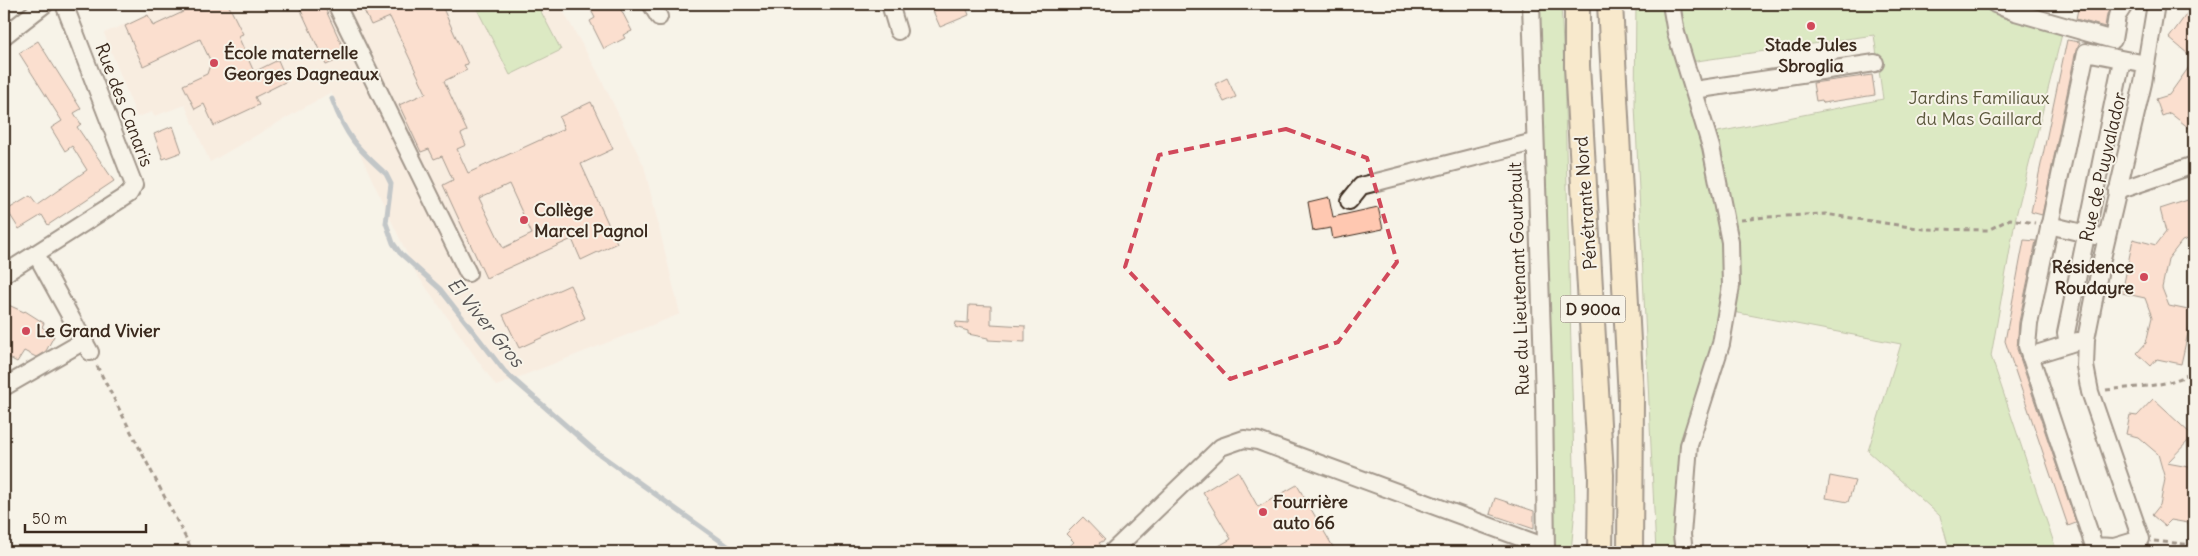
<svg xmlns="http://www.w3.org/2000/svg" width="2198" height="556" viewBox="0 0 2198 556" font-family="Delius,sans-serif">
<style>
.built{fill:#f9e6d8}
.green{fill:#bade98;stroke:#7a845b}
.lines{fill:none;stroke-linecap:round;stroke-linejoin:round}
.stream{stroke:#8191a1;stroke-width:5}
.building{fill:#ffc8b1;stroke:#3b2a1e;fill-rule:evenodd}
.minor-casing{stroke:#3b2a1e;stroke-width:20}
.highway-casing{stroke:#3b2a1e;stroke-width:28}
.path{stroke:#3b2a1e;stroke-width:3;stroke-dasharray:5 4;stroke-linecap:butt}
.minor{stroke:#f7f3e8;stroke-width:16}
.highway{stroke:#f9deab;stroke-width:24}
.marked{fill:none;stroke:#d1495b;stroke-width:4;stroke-dasharray:10 6;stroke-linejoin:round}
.poi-dot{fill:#d1495b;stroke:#f7f3e8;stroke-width:2}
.labels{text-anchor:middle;stroke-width:4;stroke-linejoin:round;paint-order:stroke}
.shield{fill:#f7f3e8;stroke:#73665b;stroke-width:1}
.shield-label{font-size:16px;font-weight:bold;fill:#3b2a1e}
.poi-label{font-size:18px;font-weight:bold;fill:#3b2a1e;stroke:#f7f3e8;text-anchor:start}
.park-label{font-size:18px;fill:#5b573c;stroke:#f7f3e8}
.street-label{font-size:18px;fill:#3b2a1e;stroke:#f7f3e8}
.water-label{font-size:19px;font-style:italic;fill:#585555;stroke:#f7f3e8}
</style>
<rect width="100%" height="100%" fill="#f7f3e8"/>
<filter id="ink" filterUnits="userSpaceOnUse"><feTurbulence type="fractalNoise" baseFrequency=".02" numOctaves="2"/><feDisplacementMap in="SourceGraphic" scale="10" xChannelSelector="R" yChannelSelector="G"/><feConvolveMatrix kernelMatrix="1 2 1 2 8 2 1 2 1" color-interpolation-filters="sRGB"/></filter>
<g filter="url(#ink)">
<path class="built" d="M 155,4 L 559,4 L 597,71 L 644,166 L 680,314 L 496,386 L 416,273 L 331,92 L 210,162 L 185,105 L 154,116 L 152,112 L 137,117 L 104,33 L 148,15 Z"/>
<g class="green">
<path d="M 478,4 L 537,4 L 561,50 L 510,75 L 475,5 Z"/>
<path d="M 1540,4 L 1561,4 L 1564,66 L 1575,508 L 1571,552 L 1555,552 L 1553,396 Z"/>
<path d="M 1636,4 L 1663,4 L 1704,149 L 1723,243 L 1724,285 L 1676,552 L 1656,552 L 1635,105 Z"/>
<path d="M 1681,4 L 2004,4 L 2000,17 L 2062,34 L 2016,216 L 1991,356 L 2057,552 L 1950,552 L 1940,516 L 1868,451 L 1901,344 L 1733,312 L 1713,133 L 1883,99 L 1874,35 L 1690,62 Z"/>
</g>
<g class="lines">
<path class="stream" d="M 332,99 C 346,137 357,148 386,174 L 391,184 L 386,223 L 393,243 L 400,253 L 440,289 L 505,372 L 595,451 L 736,552"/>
</g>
<g class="building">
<path d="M 179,4 L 228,4 L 243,34 L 238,36 L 254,72 L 278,60 L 287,81 L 255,97 L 259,105 L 214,126 L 204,104 L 195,109 L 183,85 L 207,74 L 211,62 L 200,39 L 143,66 L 125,26 L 148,15 L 153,26 L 183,12 Z"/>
<path d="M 298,4 L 323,4 L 347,56 L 326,65 Z"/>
<path d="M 361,4 L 441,4 L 468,64 L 464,65 L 467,70 L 444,81 L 467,131 L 461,134 L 466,145 L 457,149 L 468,173 L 564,129 L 559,117 L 591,102 L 613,149 L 581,164 L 617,243 L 581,260 L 572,239 L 486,278 L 443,185 L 453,180 L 442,156 L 434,159 L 429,149 L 421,152 L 399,105 L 426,93 L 390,17 L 371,25 ZM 509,184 L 532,234 L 503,248 L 479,198 Z"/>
<path d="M 588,4 L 618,4 L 632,31 L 623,35 L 625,38 L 604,49 L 590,21 L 595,18 Z"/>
<path d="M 930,4 L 965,4 L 969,15 L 940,27 Z"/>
<path d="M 2079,4 L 2113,4 L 2107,14 L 2105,27 L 2076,19 Z"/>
<path d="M 2194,4 L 2194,59 L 2169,38 Z"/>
<path d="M 2067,40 L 2080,42 L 2076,50 L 2042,215 L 2031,212 Z"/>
<path d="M 38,41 L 81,109 L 74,113 L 81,124 L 77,127 L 114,181 L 48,225 L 42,215 L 19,229 L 7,210 L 30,196 L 37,205 L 87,170 L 72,146 L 65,151 L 51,128 L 62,121 L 19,53 Z"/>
<path d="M 2194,60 L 2194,122 L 2189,128 L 2170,113 L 2162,116 L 2156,99 L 2169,95 Z"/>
<path d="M 1872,75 L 1875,95 L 1823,103 L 1822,100 L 1816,101 L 1813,83 Z"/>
<path d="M 1227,78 L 1236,97 L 1224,102 L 1215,84 Z"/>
<path d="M 173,126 L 182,152 L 163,159 L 154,134 Z"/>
<path d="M 1329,197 L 1333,217 L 1378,207 L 1383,229 L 1333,239 L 1331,228 L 1313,231 L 1308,202 Z"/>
<path d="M 2194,198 L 2194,237 L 2182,241 L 2168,259 L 2162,288 L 2169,306 L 2193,311 L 2181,364 L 2157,359 L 2151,366 L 2137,353 L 2146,343 L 2152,317 L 2145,298 L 2122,293 L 2133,239 L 2156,245 L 2166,232 L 2160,209 Z"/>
<path d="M 2024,240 L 2036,241 L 2019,322 L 2017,349 L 2076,523 L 2068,526 L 2005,341 Z"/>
<path d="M 570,285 L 585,318 L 519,348 L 503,315 Z"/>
<path d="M 4,303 L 24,312 L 25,311 L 44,323 L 42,327 L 54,336 L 46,351 L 36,357 L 24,351 L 17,362 L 4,355 Z"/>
<path d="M 969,305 L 991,306 L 991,324 L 1025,326 L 1025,342 L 988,340 L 988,338 L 968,334 L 968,331 L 955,327 L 956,322 L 968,323 Z"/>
<path d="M 2153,399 L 2193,436 L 2167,463 L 2194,468 L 2194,524 L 2171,520 L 2165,526 L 2152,515 L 2160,505 L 2165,479 L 2158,454 L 2138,437 L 2126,434 L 2130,415 L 2137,416 Z"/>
<path d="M 1238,471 L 1258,507 L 1297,485 L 1336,552 L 1208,552 L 1231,539 L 1203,492 Z"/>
<path d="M 1830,476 L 1855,481 L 1848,502 L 1826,498 Z"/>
<path d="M 1495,498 L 1534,511 L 1534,529 L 1490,514 Z"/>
<path d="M 1083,517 L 1105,540 L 1099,543 L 1103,548 L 1102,552 L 1063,552 L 1074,542 L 1066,534 Z"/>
</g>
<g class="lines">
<defs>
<g id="minor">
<path d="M 336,4 L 468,273"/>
<path d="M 651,4 L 659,17"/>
<path d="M 890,4 L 898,31"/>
<path d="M 1531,4 L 1544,396 L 1546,552"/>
<path d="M 1671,4 L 1676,33 L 1711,147 L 1730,242 L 1731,286 L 1721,344 L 1689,445 L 1682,535 L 1684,552"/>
<path d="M 1995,4 L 2015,12 L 2113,40 L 2117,16 L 2125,4"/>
<path d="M 4,36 L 45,4"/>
<path d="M 2146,64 L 2086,52 L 2029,324 L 2027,346 L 2094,546 L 2114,547 L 2141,539 L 2090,392 L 2085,366 L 2086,339 L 2103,254 L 2143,83 L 2156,4"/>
<path d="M 1694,90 L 1875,63"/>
<path d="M 2117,191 L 2194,165"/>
<path d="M 1349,201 L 1361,186 L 1534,142"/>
<path d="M 2049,225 L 2095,236"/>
<path d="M 36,254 L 90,352"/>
<path d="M 4,274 L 129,194 L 134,185 L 64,4"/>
<path d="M 2068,344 L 2066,333 L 2122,60"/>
<path d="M 2030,356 L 2078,341"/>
<path d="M 4,387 L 84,341"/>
<path d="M 1112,552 L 1221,447 L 1244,439 L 1258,441 L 1546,547"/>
</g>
<g id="highway">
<path d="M 1577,4 L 1577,66 L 1601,475 L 1600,552"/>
<path d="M 1610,4 L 1631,398 L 1630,552"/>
</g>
</defs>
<use href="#minor" class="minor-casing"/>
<use href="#highway" class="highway-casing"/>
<g class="path">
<path d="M 1741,220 L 1766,217 L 1825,214 L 1924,229 L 1988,230 L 2010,219 L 2035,223"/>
<path d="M 97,366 L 193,552"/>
<path d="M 2106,390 C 2136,386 2168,388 2194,371"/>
<path d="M 2154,541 L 2194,545"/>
</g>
<use href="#minor" class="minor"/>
<use href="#highway" class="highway"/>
</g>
</g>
<path d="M0 0H2198V556H0ZM 1286,129 L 1367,158 L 1397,262 L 1338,342 L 1230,379 L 1125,267 L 1159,155 Z" fill="#f7f3e8" fill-opacity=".55" fill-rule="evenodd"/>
<path class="marked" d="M 1286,129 L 1367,158 L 1397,262 L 1338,342 L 1230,379 L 1125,267 L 1159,155 Z"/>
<g class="poi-dot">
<circle cx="1811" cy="26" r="5"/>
<circle cx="214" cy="63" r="5"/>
<circle cx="524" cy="220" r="5"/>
<circle cx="2144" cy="277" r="5"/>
<circle cx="26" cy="331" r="5"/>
<circle cx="1263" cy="512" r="5"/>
</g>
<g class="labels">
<rect class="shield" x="1560.5" y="295.5" width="65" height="27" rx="4"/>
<g class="shield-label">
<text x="1593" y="315">D 900a</text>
</g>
<g class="poi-label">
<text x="1811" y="51" text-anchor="middle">Stade Jules<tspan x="1811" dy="21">Sbroglia</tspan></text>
<text x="224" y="59">École maternelle<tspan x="224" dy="21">Georges Dagneaux</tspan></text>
<text x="534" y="216">Collège<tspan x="534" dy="21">Marcel Pagnol</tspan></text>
<text x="2134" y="273" text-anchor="end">Résidence<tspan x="2134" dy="21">Roudayre</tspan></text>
<text x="36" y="337">Le Grand Vivier</text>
<text x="1273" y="508">Fourrière<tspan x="1273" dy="21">auto 66</tspan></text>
</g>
<g class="park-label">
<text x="1979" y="104">Jardins Familiaux<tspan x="1979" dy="21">du Mas Gaillard</tspan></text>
</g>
<g class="street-label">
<text transform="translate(124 105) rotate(69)" y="6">Rue des Canaris</text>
<text transform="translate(2103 167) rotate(-77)" y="6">Rue de Puyvalador</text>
<text transform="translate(1586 203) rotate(-94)" y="6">Pénétrante Nord</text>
<text transform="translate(1519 279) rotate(-92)" y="6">Rue du Lieutenant Gourbault</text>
</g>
<g class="water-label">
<text transform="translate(486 322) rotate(51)" y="7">El Viver Gros</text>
</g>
</g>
<rect width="2198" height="556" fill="none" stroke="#f7f3e8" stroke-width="20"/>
<rect x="10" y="10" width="2178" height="536" fill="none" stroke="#3b2a1e" stroke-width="2" filter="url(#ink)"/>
<path d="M25 524v8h121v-8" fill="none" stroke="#3b2a1e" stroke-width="2.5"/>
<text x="32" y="524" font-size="15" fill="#3b2a1e" stroke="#f7f3e8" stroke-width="4" paint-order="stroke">50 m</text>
</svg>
